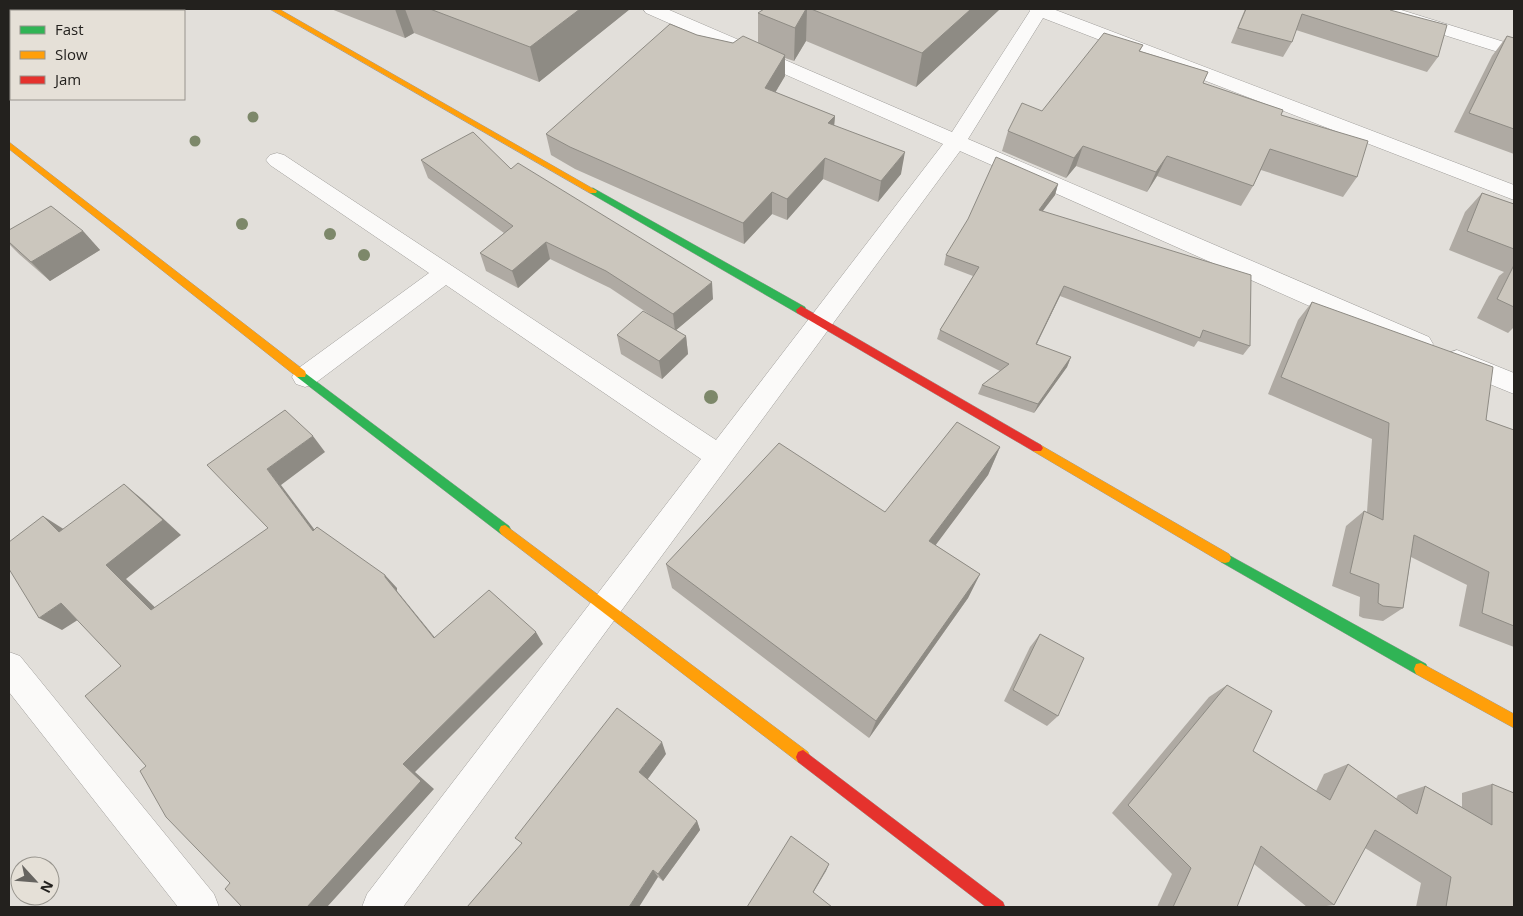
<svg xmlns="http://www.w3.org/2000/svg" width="1523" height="916" viewBox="0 0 1523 916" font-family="'Open Sans',sans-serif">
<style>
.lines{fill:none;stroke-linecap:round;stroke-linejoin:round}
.street-casing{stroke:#9e9c99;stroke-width:1}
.fast-casing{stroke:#9e9c99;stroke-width:1}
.slow-casing{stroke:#9e9c99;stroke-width:1}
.jam-casing{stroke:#9e9c99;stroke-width:1}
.street{fill:#fbfaf9;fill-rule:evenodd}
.fast{fill:#30b455;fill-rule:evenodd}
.slow{fill:#ff9f0a;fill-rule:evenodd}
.jam{fill:#e5322d;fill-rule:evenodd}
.tree{fill:#7d886a}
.wall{fill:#afaaa3}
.shaded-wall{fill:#8e8b84}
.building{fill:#cbc6bd;stroke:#8e8b84}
</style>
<rect width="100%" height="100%" fill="#e2dfda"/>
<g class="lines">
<defs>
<g id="street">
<path d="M 643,9 L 667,9 L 952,132 L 1030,11 L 1028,9 L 1053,9 L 1514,185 L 1514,200 L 1043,18 L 968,139 L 1429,337 L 1433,344 L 1429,351 L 1420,354 L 1411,351 L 960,151 L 403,907 L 362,907 L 367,894 L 701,459 L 446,285 L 314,384 L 305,387 L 296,384 L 292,377 L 296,370 L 429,273 L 270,165 L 266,160 L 270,155 L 277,153 L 284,155 L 716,440 L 943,144 L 646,13 Z"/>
<path d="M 1371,9 L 1398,9 L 1514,45 L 1514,57 L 1374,13 Z"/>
<path d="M 1457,350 L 1514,373 L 1514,394 L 1448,367 L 1444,360 L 1448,353 Z"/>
<path d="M 9,652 L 20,656 L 214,894 L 219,907 L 178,907 L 9,692 Z"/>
</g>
<g id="fast">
<path d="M 56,9 L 65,9 L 62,11 L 53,11 Z"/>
<path d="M 593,188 L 805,307 L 806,310 L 805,313 L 797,313 L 590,193 L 589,191 Z"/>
<path d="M 301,370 L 509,526 L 511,530 L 509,534 L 505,535 L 501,534 L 297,377 L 296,374 L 297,371 Z"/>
<path d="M 1225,553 L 1426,664 L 1428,669 L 1426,674 L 1421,675 L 1416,674 L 1221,562 L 1219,558 L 1221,554 Z"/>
</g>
<g id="slow">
<path d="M 270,9 L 279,9 L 597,191 L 596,193 L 590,193 Z"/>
<path d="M 9,142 L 305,371 L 306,374 L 305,377 L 297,377 L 9,149 Z"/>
<path d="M 1037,443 L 1229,554 L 1231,558 L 1229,562 L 1225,563 L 1221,562 L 1033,451 L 1031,448 L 1033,445 Z"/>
<path d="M 505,525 L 808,752 L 810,757 L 808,762 L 803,764 L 798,762 L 501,534 L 499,530 L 501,526 Z"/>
<path d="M 1421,663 L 1514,714 L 1514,728 L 1416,674 L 1414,669 L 1416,664 Z"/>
</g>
<g id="jam">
<rect x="9" y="32" width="2" height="6"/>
<path d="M 801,306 L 1041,445 L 1043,448 L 1041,451 L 1033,451 L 797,313 L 796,310 Z"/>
<path d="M 803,750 L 1003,902 L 1005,907 L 986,907 L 798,762 L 796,757 L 798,752 Z"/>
</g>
</defs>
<use href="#street" class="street-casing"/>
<use href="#fast" class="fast-casing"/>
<use href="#slow" class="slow-casing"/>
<use href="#jam" class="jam-casing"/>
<use href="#street" class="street"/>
<use href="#fast" class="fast"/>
<use href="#slow" class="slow"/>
<use href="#jam" class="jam"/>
</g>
<g class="tree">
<circle cx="253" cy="117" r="5.5"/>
<circle cx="195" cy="141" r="5.5"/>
<circle cx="242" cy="224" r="6"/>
<circle cx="330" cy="234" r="6"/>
<circle cx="364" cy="255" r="6"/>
<circle cx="711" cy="397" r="7"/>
</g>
<g class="wall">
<path d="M 331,9 L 630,9 L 539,82 L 414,33 L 405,38 Z"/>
<path d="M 764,9 L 1000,9 L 916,87 L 806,41 L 794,61 L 785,58 L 785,76 L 775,92 L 835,116 L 834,125 L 901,174 L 878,202 L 823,179 L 787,220 L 772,214 L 744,244 L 575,169 L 551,155 L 546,134 L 697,35 L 733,43 L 758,43 L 758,13 Z"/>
<path d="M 1245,9 L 1391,9 L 1390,10 L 1438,57 L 1427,72 L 1296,30 L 1292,42 L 1283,57 L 1231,43 Z"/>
<path d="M 1507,36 L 1514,38 L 1514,154 L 1454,132 L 1492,56 Z"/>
<path d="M 1143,45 L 1140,51 L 1208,72 L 1203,83 L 1281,115 L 1357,177 L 1343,197 L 1261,170 L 1253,186 L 1241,206 L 1157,176 L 1147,192 L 1076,166 L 1066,178 L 1002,151 L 1008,131 L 1042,111 Z"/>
<path d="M 421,160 L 511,169 L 713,299 L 676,330 L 686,336 L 688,354 L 662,379 L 621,354 L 617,335 L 655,318 L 610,288 L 550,259 L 518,288 L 486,271 L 480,253 L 504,233 L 428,178 Z"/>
<path d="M 1058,184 L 1055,195 L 1042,211 L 1250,346 L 1243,355 L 1198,341 L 1194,347 L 1060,296 L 1036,345 L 1071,357 L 1067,367 L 1034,413 L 978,394 L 982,385 L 1000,371 L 937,339 L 940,330 L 973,276 L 944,265 L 946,255 Z"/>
<path d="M 1482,193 L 1514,204 L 1514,327 L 1508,333 L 1477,318 L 1499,276 L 1504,272 L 1449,250 L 1465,212 Z"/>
<path d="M 9,230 L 83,231 L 100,250 L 50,281 L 19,254 L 9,244 Z"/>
<path d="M 1312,302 L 1486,420 L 1514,430 L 1514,647 L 1459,626 L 1467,585 L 1411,557 L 1403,608 L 1383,621 L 1363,618 L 1359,616 L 1360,597 L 1332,586 L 1346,526 L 1364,511 L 1367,512 L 1372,439 L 1268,394 L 1298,320 Z"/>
<path d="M 1000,447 L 988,475 L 935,545 L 980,574 L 968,598 L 869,738 L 672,588 L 666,564 L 885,512 Z"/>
<path d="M 1040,634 L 1058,716 L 1047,726 L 1004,701 L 1030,647 Z"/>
<path d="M 1227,685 L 1253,751 L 1316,791 L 1324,774 L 1348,764 L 1396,799 L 1398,795 L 1425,786 L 1462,807 L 1462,793 L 1492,784 L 1514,907 L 1416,907 L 1421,883 L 1365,848 L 1334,905 L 1319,907 L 1307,907 L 1254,864 L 1237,907 L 1157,907 L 1172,874 L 1112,813 L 1209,697 Z"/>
<path d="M 666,754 L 647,780 L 697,821 L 700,830 L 663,881 L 658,877 L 467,907 Z"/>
</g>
<g class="shaded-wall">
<path d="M 395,9 L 405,9 L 414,33 L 405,38 Z"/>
<path d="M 580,9 L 630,9 L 539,82 L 530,47 Z"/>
<path d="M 806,9 L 807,9 L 806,41 L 794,61 L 795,28 Z"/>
<path d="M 971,9 L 1000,9 L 916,87 L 922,53 Z"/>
<path d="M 785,55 L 785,76 L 765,110 L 765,88 Z"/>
<path d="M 835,116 L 833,138 L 828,123 Z"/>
<path d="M 1083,146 L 1076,166 L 1066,178 L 1074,158 Z"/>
<path d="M 905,152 L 901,174 L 878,202 L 881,181 Z"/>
<path d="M 1167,156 L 1157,176 L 1147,192 L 1156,172 Z"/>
<path d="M 825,158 L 823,179 L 787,220 L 787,199 Z"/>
<path d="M 1058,184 L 1055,195 L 1036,220 L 1039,210 Z"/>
<path d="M 772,192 L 772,214 L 744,244 L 743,223 Z"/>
<path d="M 83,231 L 100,250 L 50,281 L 31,262 Z"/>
<path d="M 546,242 L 550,259 L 518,288 L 512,271 Z"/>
<path d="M 712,282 L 713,299 L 675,331 L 673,314 Z"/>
<path d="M 1064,286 L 1060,296 L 1032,354 L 1036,344 Z"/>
<path d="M 686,336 L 688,354 L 662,379 L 659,361 Z"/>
<path d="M 1071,357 L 1067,367 L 1034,413 L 1038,404 Z"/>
<path d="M 313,436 L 325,452 L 281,485 L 326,545 L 313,531 L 267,469 Z"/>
<path d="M 1000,447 L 988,475 L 920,566 L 929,541 Z"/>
<path d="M 124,484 L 142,499 L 181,535 L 126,579 L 171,623 L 151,610 L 106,565 Z"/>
<path d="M 43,516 L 65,530 L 59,532 Z"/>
<path d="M 980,574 L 968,598 L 869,738 L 876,721 Z"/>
<path d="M 385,575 L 397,588 L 397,591 L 445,650 L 434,638 L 385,577 Z"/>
<path d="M 61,603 L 84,616 L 62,630 L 39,618 Z"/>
<path d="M 536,632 L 543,644 L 415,772 L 434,789 L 327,907 L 307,907 L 403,764 Z"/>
<path d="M 662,742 L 666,754 L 644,784 L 639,772 Z"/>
<path d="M 697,821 L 700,830 L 663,881 L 658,874 Z"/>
<path d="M 829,864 L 826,871 L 810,898 L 813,892 Z"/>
<path d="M 653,870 L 658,877 L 639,907 L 629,907 Z"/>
</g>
<g class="building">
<path d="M 430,9 L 580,9 L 530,47 Z"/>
<path d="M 764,9 L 806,9 L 795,28 L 758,13 Z"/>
<path d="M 811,9 L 971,9 L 922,53 Z"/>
<path d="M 1246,9 L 1391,9 L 1390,10 L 1447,25 L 1438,57 L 1302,14 L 1292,42 L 1238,28 Z"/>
<path d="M 670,24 L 697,35 L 733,43 L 743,36 L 785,55 L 765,88 L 835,116 L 828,123 L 905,152 L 881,181 L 825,158 L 787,199 L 772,192 L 743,223 L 570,147 L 546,134 Z"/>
<path d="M 1104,33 L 1143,45 L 1139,51 L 1208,72 L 1203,83 L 1283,110 L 1281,115 L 1368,141 L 1357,177 L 1270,149 L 1253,186 L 1167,156 L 1156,172 L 1083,146 L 1074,158 L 1008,131 L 1022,103 L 1042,111 Z"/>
<path d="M 1507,36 L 1514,38 L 1514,129 L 1469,113 Z"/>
<path d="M 473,132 L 511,169 L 518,163 L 712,282 L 673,314 L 606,271 L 546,242 L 512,271 L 480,253 L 513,226 L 421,160 Z"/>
<path d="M 996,157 L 1058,184 L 1039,210 L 1251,275 L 1250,346 L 1203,330 L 1200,338 L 1064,286 L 1036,344 L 1071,357 L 1038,404 L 982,385 L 1009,364 L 940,330 L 979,267 L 946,255 L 968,219 Z"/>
<path d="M 1482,193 L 1514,204 L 1514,249 L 1467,231 Z"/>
<path d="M 51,206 L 83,231 L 31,262 L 9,242 L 9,230 Z"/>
<path d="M 1514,265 L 1514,307 L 1497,299 Z"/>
<path d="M 1312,302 L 1493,367 L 1486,420 L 1514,430 L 1514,626 L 1482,613 L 1489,572 L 1414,535 L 1403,608 L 1383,606 L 1378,603 L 1379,584 L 1350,573 L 1364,511 L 1383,520 L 1389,423 L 1281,377 Z"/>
<path d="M 643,311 L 686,336 L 659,361 L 617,335 Z"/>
<path d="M 285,410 L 313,436 L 267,469 L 313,531 L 317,527 L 385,575 L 385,577 L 434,638 L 489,590 L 536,632 L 403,764 L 421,781 L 307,907 L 242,907 L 225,889 L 230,883 L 166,817 L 140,771 L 146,766 L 85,696 L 121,666 L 61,603 L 39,618 L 9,569 L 9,542 L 43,516 L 59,532 L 124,484 L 163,520 L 106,565 L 151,610 L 268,528 L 207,465 Z"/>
<path d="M 957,422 L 1000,447 L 929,541 L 980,574 L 876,721 L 666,564 L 779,443 L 885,512 Z"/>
<path d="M 1040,634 L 1084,658 L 1058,716 L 1013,690 Z"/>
<path d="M 1227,685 L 1272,711 L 1253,751 L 1330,800 L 1348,764 L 1417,814 L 1425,786 L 1492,825 L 1492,784 L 1514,793 L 1514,907 L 1446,907 L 1451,877 L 1375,830 L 1334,905 L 1261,846 L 1237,907 L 1173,907 L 1191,868 L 1128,805 Z"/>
<path d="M 617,708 L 662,742 L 639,772 L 697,821 L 658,874 L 653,870 L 629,907 L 467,907 L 522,843 L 515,838 Z"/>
<path d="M 791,836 L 829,864 L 813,892 L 832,907 L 747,907 Z"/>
</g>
<rect width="1523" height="916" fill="none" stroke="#23211e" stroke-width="20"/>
<rect x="10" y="10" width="175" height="90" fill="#e5e0d7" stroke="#97948d"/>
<rect x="20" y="26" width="25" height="8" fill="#30b455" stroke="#97948d"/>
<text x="55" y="35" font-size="15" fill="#23211e">Fast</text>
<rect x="20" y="51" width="25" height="8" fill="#ff9f0a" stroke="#97948d"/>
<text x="55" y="60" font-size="15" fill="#23211e">Slow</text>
<rect x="20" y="76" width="25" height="8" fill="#e5322d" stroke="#97948d"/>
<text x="55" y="85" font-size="15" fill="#23211e">Jam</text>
<g transform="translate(35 881) rotate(116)"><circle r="24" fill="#e5e0d7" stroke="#97948d"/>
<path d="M0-4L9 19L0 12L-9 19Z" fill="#666460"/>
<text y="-8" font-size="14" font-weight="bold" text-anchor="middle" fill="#23211e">N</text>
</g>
</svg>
